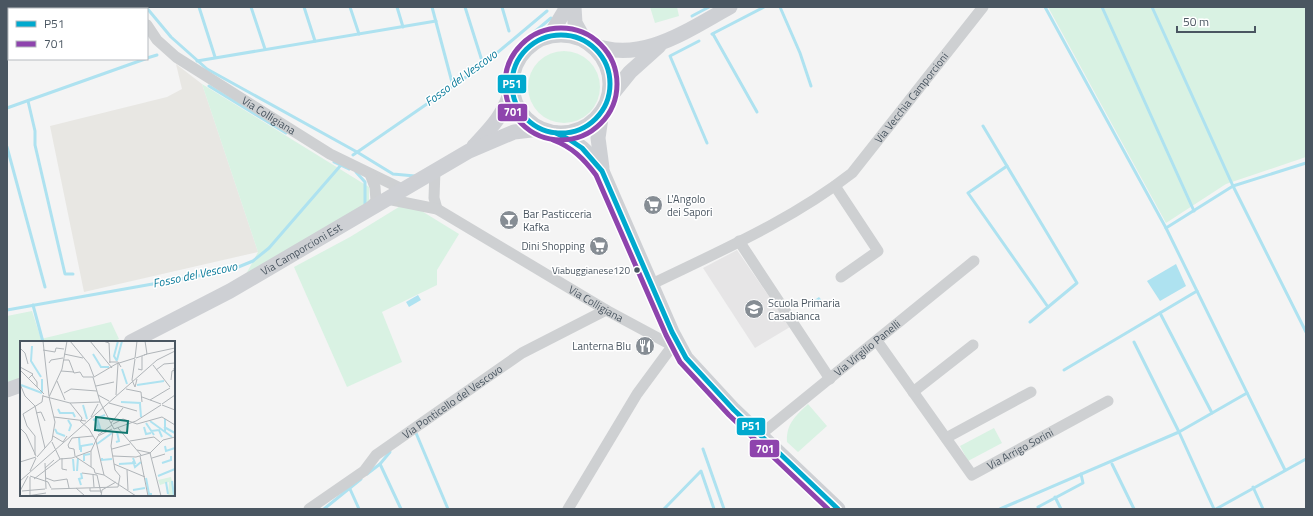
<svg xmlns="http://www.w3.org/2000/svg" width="1313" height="516" viewBox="0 0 1313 516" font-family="'Titillium Web',sans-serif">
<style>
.commercial{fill:#e8e7e3}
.education{fill:#e6e5e6}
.green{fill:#d9f2e3}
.water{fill:#aee2f0}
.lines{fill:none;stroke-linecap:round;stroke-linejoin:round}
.stream{stroke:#aee2f0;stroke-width:3}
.street{stroke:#ced0d2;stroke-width:11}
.secondary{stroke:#ced0d4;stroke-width:15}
.bus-1-casing{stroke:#fff;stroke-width:8}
.bus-2-casing{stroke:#fff;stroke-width:8}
.bus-1{stroke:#00a9ce;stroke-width:5}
.bus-2{stroke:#8e44ad;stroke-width:5}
.bus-dot{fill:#4a5661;stroke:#fff;stroke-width:1.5}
.labels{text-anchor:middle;stroke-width:3;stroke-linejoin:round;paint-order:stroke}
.bus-label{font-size:10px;fill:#4a5661;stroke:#fff;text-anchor:end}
.street-label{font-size:11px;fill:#4a5661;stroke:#fff}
.poi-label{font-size:11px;fill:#4a5661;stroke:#fff;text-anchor:start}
.water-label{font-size:12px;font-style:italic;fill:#0c7c9b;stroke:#fff}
.inset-river{fill:none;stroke:#aee2f0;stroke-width:2}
.inset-road{fill:none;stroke:#b0b5b9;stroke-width:1}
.view{fill:#0f766e;fill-opacity:0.15;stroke:#0f766e;stroke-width:2}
.inset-edge{fill:none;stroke:#4a5661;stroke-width:2}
.line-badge{stroke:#fff;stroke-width:1.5}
.badge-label{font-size:11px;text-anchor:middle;font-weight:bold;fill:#fff}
</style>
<rect width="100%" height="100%" fill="#f4f4f4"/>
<path class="commercial" d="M 176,64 L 202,84 L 258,252 L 84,292 L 50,126 L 167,97 L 182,89 Z"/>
<path class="education" d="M 737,250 L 790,327 L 755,348 L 703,268 Z"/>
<g class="green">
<path d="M 650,7 L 677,7 L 679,16 L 655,23 Z"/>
<path d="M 1048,7 L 1306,7 L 1306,157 L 1226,184 L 1166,223 Z"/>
<circle cx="564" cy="87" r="36"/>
<path d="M 202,84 L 369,187 L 369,206 L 245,276 L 258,252 Z"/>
<path d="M 407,202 L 459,234 L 437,270 L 437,285 L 382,312 L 402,362 L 347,387 L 294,267 L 350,237 Z"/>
<path d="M 32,311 L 41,339 L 111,322 L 119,339 L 112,342 L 21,342 L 21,379 L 7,385 L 7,316 Z"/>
<path d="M 808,404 L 827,426 L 798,452 L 787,442 C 786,423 796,416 808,404 Z"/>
<path d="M 994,428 L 1002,443 L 968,461 L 960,446 Z"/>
</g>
<g class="water">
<path d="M 1176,264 L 1186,286 L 1160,301 L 1147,281 Z"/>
<path d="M 418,295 L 421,300 L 409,307 L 406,302 Z"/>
<path d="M 819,297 L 823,302 L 814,308 L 810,303 Z"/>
</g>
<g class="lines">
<g class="stream">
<path d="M 61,7 L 61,9"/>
<path d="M 146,7 L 171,37 L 207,69 L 357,152 L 393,174 L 415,176"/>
<path d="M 199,7 L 215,57"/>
<path d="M 251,7 L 265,49"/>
<path d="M 304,7 L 315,41"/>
<path d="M 350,7 L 359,34"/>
<path d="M 397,7 L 403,27"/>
<path d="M 432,7 L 453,86"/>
<path d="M 465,7 L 483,64"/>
<path d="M 502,7 L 509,31"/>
<path d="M 780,7 L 800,53 L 811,86"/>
<path d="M 1045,7 L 1166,228 L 1285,470"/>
<path d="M 1102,7 L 1194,211"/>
<path d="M 1152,7 L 1233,186 L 1306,332"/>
<path d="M 7,11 L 9,16"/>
<path d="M 692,16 L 709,7"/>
<path d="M 712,34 L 764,7"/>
<path d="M 713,34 L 757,112"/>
<path d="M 699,41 L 670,56 L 707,143"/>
<path d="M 147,58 L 157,55"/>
<path d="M 197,61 L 436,21"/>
<path d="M 209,86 L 286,133"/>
<path d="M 504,87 L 514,56 L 525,40 L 551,18"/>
<path d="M 28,101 L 35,131 L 35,145 L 65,274 L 73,274"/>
<path d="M 7,108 L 145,59"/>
<path d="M 983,126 L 1077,283 L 1030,322"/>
<path d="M 7,147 L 45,287"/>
<path d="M 353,155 L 479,68 L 547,11"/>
<path d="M 334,162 L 349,169"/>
<path d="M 1007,166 L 968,193 L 1048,307"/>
<path d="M 356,172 L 365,182 L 365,204"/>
<path d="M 1166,228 L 1233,186 L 1306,163"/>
<path d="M 33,305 L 43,342"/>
<path d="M 7,310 L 231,270 L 253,261 L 269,248 L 341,165"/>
<path d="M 1160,313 L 1212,413"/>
<path d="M 1134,342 L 1179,432 L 1214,509"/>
<path d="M 1064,370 L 1197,291"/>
<path d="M 416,433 L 448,509"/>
<path d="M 703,449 L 724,509"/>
<path d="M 380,464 L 401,509"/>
<path d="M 1112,464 L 1134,509"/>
<path d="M 367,474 L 380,464 L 390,452"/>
<path d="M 1253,487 L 1263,509"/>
<path d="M 350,489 L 359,509"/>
<path d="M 1055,497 L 1061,509"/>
<path d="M 324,509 L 361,479"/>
<path d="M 664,509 L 701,471 L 714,509"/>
<path d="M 1000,509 L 1179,432 L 1247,393"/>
<path d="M 1039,509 L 1038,507 L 1083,483 L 1081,474"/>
<path d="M 1216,509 L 1306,459"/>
</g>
<g class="street">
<path d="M 135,7 L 136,9"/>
<path id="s1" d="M 147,25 L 157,40 L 176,57 L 330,154 L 402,189"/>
<path d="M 435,170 L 434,198 L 437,209"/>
<path d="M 835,186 L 878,251 L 841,277"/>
<path id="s2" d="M 387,199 L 437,209 L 606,310 L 673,346"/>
<path d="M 368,209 L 376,201 L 375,187 L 370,174"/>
<path d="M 739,241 L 830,379"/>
<path id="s3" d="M 652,284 C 720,251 792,220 852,173 L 983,7"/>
<path id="s4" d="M 877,341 L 972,475 L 1108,401"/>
<path d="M 913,392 L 973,345"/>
<path id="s5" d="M 760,435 L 974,261"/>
<path d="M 946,438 L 1031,392"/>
<path id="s6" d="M 309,509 L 364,471 L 376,455 L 522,353 L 606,310"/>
<path d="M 568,509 L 637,394 L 676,341"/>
</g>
<g class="secondary">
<path d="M 574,7 L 575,23 L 585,41"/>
<circle cx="561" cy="84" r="49"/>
<path d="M 545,37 L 552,32 L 567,7"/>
<path d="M 591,44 C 640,65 688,30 730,7"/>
<path d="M 609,98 L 630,72 L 659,46"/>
<path d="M 556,133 C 577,140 590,154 602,171 L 672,332 L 686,358 L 734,410 L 838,509"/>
<path d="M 474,146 C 490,129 507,112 511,88"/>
<path d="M 602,168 L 598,138 L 602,111"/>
<path id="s7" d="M 131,342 L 230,291 L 469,151 L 514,132 L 540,129"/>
<path d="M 7,390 L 21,385"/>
</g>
<defs>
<g id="bus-1">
<circle cx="561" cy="84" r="49"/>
<path d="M 556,133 L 570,140 L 582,148 L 602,171 L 672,332 L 686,358 L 734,410 L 838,509"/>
</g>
<g id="bus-2">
<circle cx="561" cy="84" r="56"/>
<path d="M 553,140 C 572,147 584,159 596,175 L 666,335 L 680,362 L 729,415 L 828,509"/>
</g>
</defs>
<use href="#bus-1" class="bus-1-casing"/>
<use href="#bus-2" class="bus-2-casing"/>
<use href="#bus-1" class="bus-1"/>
<use href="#bus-2" class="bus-2"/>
</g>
<defs>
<symbol id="supermarket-disc" viewBox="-11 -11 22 22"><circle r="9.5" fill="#868d94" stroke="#fff"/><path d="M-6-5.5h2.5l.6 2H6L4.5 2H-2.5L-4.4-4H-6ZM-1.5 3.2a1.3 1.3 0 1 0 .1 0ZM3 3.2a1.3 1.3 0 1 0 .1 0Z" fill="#fff"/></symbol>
<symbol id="bar-disc" viewBox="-11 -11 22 22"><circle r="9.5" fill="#868d94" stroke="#fff"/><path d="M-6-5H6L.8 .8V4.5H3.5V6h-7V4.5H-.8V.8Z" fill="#fff"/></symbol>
<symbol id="school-disc" viewBox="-11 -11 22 22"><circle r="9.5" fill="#868d94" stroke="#fff"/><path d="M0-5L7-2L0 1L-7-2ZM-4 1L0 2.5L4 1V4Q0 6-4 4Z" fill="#fff"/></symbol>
<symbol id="restaurant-disc" viewBox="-11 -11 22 22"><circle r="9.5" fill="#868d94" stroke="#fff"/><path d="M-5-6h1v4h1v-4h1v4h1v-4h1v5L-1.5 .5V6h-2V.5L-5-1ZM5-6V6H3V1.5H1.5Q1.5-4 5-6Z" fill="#fff"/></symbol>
</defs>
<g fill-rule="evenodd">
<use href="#supermarket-disc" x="642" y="194" width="22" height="22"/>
<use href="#bar-disc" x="498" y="209" width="22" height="22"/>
<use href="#supermarket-disc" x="588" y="235" width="22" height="22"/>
<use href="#school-disc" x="743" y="298" width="22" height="22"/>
<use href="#restaurant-disc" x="634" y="335" width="22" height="22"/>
</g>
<circle class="bus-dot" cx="637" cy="270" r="3.5"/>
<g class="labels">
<g class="bus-label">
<text x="630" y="274">Viabuggianese120</text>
</g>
<g class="street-label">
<text dy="4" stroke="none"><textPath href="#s3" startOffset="325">Via Vecchia Camporcioni</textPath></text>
<text dy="4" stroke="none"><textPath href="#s1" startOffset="153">Via Colligiana</textPath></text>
<text dy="4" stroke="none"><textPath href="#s7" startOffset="194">Via Camporcioni Est</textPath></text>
<text dy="4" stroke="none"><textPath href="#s2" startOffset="236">Via Colligiana</textPath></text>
<text dy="4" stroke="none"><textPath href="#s5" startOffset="138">Via Virgilio Panelli</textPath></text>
<text dy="4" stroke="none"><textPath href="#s6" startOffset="180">Via Ponticello del Vescovo</textPath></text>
<text dy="4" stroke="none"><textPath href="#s4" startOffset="219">Via Arrigo Sorini</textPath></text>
</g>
<g class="poi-label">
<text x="667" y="203">L'Angolo<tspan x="667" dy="13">dei Sapori</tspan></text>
<text x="523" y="218">Bar Pasticceria<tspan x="523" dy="13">Kafka</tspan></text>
<text x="585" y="250" text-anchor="end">Dini Shopping</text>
<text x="768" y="307">Scuola Primaria<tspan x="768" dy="13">Casabianca</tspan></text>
<text x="631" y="350" text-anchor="end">Lanterna Blu</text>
</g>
<g class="water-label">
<text transform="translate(461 78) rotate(-36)" y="4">Fosso del Vescovo</text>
<text transform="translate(195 275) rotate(-12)" y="4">Fosso del Vescovo</text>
</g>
</g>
<g transform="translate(20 341)">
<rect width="155" height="155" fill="#f4f4f4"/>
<path d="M 151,136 L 152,140 L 154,155 L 148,155 L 149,141 L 140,144 L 138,139 Z" fill="#d9f2e3"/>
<path class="inset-river" d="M 12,5 L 11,20 L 21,36M 73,13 L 81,26 L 89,26M 97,19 L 102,0M 97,20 L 94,15 L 98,0M 102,28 L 107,43M 1,44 L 22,52M 117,44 L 144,40M 22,51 L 22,38M 101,61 L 121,62M 120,63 L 121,76M 63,64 L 67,78M 38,68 L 40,72 L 53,72 L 55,76M 77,77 L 81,90M 75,78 L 79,91M 145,78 L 145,91M 48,79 L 51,84 L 49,90M 73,79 L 85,74M 130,80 L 152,96M 126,82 L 134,94M 124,86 L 126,93 L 131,92M 144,86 L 155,92M 35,88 L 37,92 L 45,95M 131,90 L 139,89 L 142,96M 59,96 L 60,109M 96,101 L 99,100 L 97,91M 77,103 L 92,92M 145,105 L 146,110 L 155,107M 155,108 L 155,121M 61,111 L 61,105 L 73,103M 82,117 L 82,119 L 92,118M 53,118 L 54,130M 64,120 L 64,114 L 70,113M 113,120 L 115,126 L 121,121M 142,122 L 151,119 L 151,115M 99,123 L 115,122 L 113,117M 57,130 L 58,117M 61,132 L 62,137 L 59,138 L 61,144M 138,135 L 155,128M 126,137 L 129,153 L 132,153M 152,140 L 154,155M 146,141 L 148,153M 113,149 L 125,147"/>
<path class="inset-road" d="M 23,0 L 29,55M 50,0 L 69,23 L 74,36M 70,0 L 92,27M 83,0 L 89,2 L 90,22M 125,0 L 127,13M 0,7 L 5,12 L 8,23M 23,9 L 35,11M 35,11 L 36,7 L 44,8M 44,13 L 63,17M 127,13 L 155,7M 115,17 L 117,0M 116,17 L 127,13 L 124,14M 115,18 L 112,39 L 115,46 L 117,38M 44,19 L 49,19 L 54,32 L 60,31 L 63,36 L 73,36M 89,21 L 98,21 L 101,26M 29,22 L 31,19 L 43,17M 133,24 L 150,46M 0,26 L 13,33 L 12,34M 154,27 L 155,39M 118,28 L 122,29 L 122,15M 0,29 L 24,53M 136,29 L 144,23 L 155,22M 41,30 L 54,31M 73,36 L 80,61 L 94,88M 74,36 L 96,23 L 115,17M 8,38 L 12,34 L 17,41 L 17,46M 151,39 L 152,30 L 155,29M 37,40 L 45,59M 0,43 L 5,55 L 15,65 L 25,107M 76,45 L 94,41M 106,48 L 121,51 L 122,61M 44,52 L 51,48 L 77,50M 78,54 L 89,60M 96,54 L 98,23M 23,55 L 50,62 L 80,61M 122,56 L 141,63M 130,59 L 150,47M 50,62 L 62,77 L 61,80M 89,62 L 117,70M 142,63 L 155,54M 142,64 L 155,69M 16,72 L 21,71 L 25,80M 34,76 L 66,80M 71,76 L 78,63M 60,80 L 69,88 L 76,100 L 84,134M 91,82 L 103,67M 93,83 L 103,78 L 117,83 L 142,76 L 155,84M 0,87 L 6,93 L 16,115M 98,87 L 121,114M 94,88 L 116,80 L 141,64M 78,94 L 92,84M 33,95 L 43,101 L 47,95M 110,100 L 134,96 L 140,101M 32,101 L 40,118M 92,108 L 110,103M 117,109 L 131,112M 71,110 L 71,126M 130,112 L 141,155M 15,114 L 15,95 L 7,85 L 3,73 L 22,61 L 23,54M 55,115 L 54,108 L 49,107 L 48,104 L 52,97 L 73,95M 93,115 L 116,116 L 130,112 L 143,99 L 155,96M 120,115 L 128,155M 17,116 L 32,99 L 35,81 L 29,56 L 42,28 L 47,0M 56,116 L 74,128 L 75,132 L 84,134M 42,117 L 42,128 L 47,129M 132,117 L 145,113M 0,121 L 16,116M 25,122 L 26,148M 94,123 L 125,136M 25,127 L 34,119M 107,129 L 108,149M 10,130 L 16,117M 62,132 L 77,134 L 81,152M 73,134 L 74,146M 84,134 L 116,155M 10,135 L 28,141 L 31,147M 10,136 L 10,155M 26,137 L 34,140 L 47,138 L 49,147M 14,138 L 40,118 L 52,117 L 71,110 L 78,95 L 92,88M 0,140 L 137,19 L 155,10M 56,147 L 65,155M 70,147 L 70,150 L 80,150M 31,148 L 98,146 L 100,135 L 95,129 L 91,105 L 93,90M 0,150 L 8,135M 2,150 L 25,148M 7,155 L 26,152M 81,155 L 82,149 L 96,141"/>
<path class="view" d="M 76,76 L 108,80 L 107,92 L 75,89 Z"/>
<rect width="155" height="155" class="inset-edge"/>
</g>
<g class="line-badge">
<rect x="497" y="74" width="30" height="20" rx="4" fill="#00a9ce"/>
<rect x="497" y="103" width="31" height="19" rx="4" fill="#8e44ad"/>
<rect x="736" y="417" width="30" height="19" rx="4" fill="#00a9ce"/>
<rect x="749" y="439" width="31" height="19" rx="4" fill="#8e44ad"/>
</g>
<g class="badge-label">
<text x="512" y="88">P51</text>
<text x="513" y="116">701</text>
<text x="751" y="430">P51</text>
<text x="765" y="453">701</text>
</g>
<rect width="1313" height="516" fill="none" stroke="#4a5661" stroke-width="16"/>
<rect x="8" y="8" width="140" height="52" fill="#ffffff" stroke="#b7bbc0"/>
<rect x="16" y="21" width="20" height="6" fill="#00a9ce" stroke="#b7bbc0"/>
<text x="44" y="28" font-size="12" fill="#4a5661">P51</text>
<rect x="16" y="41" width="20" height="6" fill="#8e44ad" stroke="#b7bbc0"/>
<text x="44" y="48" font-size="12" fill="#4a5661">701</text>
<path d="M1177 26v6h78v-6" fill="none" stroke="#4a5661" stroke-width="2"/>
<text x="1183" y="26" font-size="12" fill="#4a5661" stroke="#ffffff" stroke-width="3" paint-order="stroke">50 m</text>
</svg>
